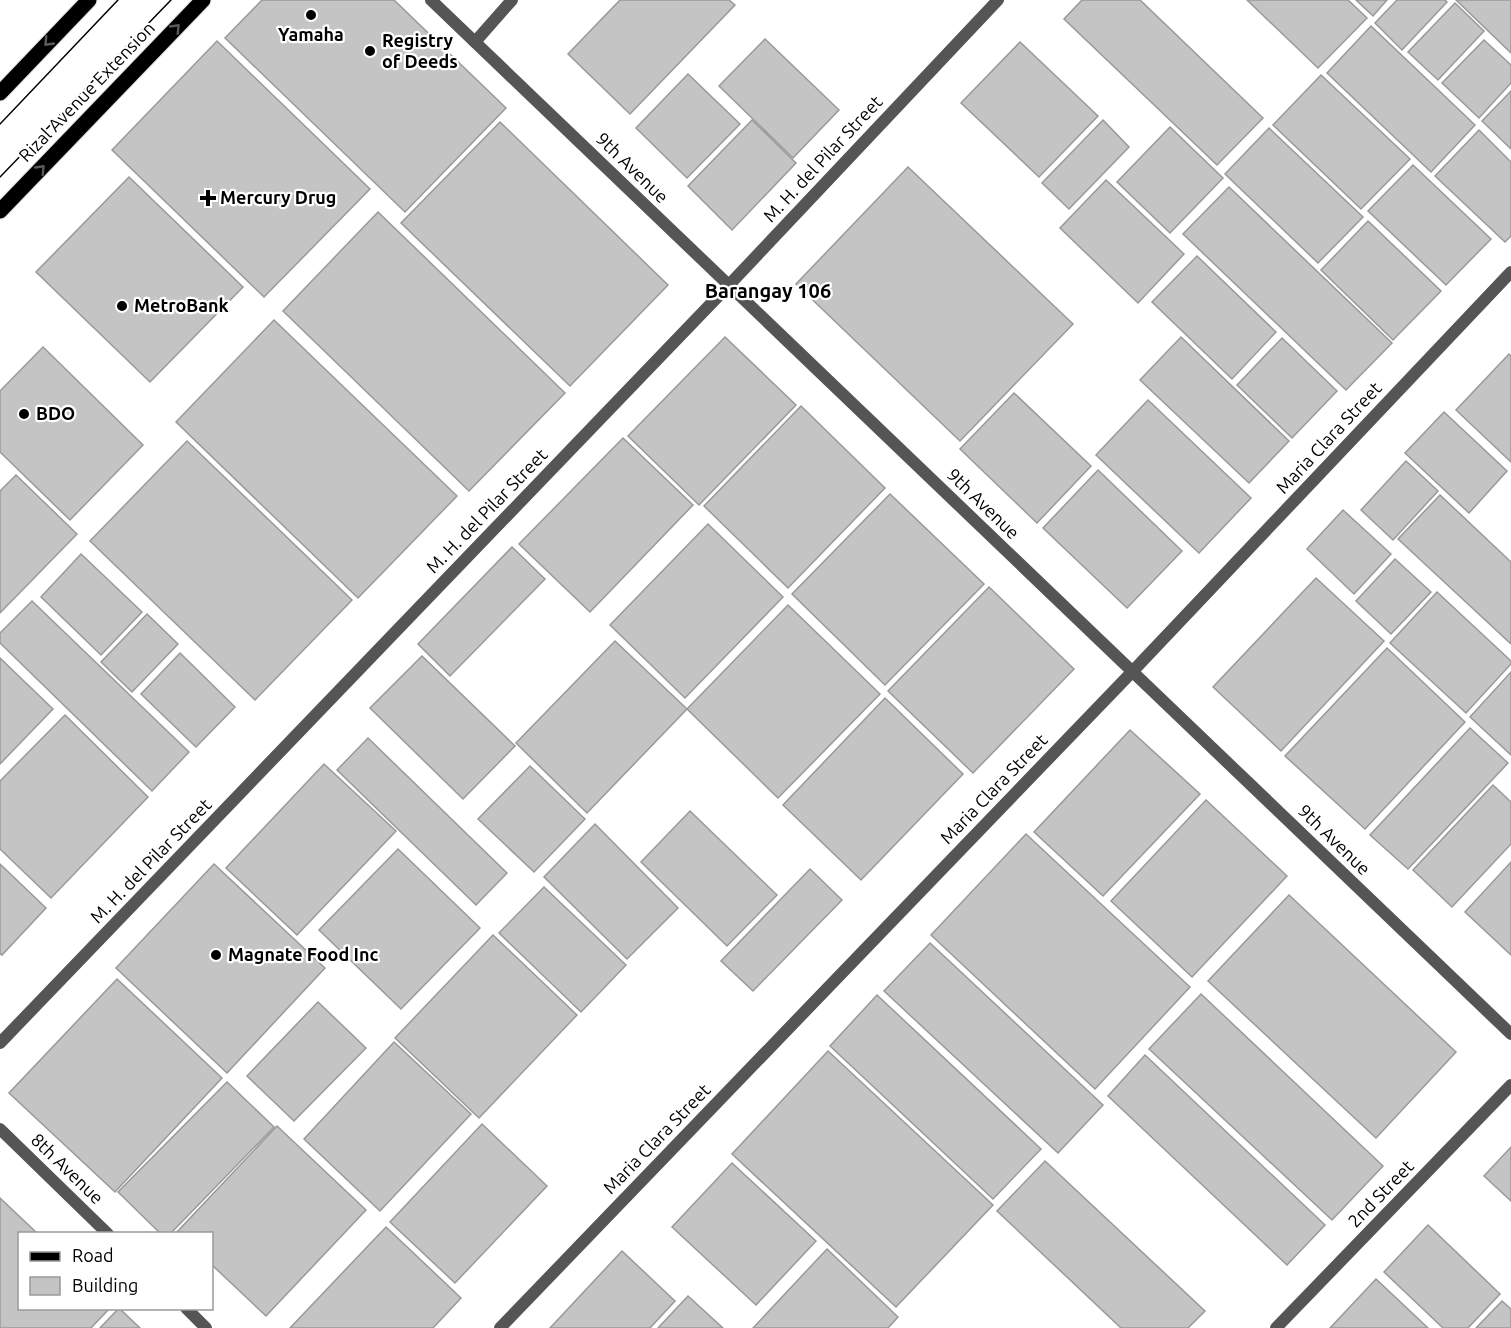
<svg xmlns="http://www.w3.org/2000/svg" width="1511" height="1328" viewBox="0 0 1511 1328" font-family="Ubuntu,sans-serif">
<style>
.building{fill:#c4c4c4;stroke:#999;stroke-width:1.5}
.lines{fill:none;stroke-linecap:round;stroke-linejoin:round}
.primary-casing{stroke:#dbdbdb;stroke-width:17}
.lane{stroke:#555;stroke-width:12}
.street{stroke:#555;stroke-width:12}
.primary{stroke:#000;stroke-width:15}
.tram{stroke:#000;stroke-width:1.5}
.oneway{stroke:#595959}
.poi-dot{fill:#000;stroke:#fff;stroke-width:2}
.labels{text-anchor:middle;stroke-width:4.5;stroke-linejoin:round;paint-order:stroke}
.poi-label{font-size:18px;font-weight:bold;fill:#000;stroke:#fff;text-anchor:start}
.street-label{font-size:18px;fill:#000;stroke:#fff}
.neighbourhood-label{font-size:20px;font-weight:bold;fill:#000;stroke:#fff}
</style>
<rect width="100%" height="100%" fill="#fff"/>
<g class="building">
<path d="M 262,0 L 394,0 L 506,108 L 405,212 L 225,38 Z"/>
<path d="M 620,0 L 729,0 L 735,5 L 630,114 L 568,54 Z"/>
<path d="M 1082,0 L 1140,0 L 1263,118 L 1217,165 L 1064,19 Z"/>
<path d="M 1247,0 L 1348,0 L 1367,18 L 1318,68 Z"/>
<path d="M 1356,0 L 1387,0 L 1373,16 Z"/>
<path d="M 1397,0 L 1445,0 L 1447,2 L 1402,50 L 1375,23 Z"/>
<path d="M 1456,0 L 1511,0 L 1511,53 Z"/>
<path d="M 1455,3 L 1484,31 L 1438,80 L 1408,52 Z"/>
<path d="M 1371,26 L 1475,125 L 1431,172 L 1327,73 Z"/>
<path d="M 765,39 L 839,110 L 793,158 L 719,86 Z"/>
<path d="M 1484,40 L 1511,65 L 1511,83 L 1479,118 L 1442,83 Z"/>
<path d="M 217,41 L 370,189 L 264,297 L 112,150 Z"/>
<path d="M 1020,42 L 1098,116 L 1039,177 L 961,103 Z"/>
<path d="M 688,74 L 740,124 L 687,178 L 636,128 Z"/>
<path d="M 1321,75 L 1410,159 L 1361,209 L 1273,125 Z"/>
<path d="M 1511,91 L 1511,149 L 1482,121 Z"/>
<path d="M 752,120 L 796,163 L 732,230 L 688,186 Z"/>
<path d="M 1103,120 L 1129,147 L 1069,209 L 1042,183 Z"/>
<path d="M 500,122 L 668,285 L 570,386 L 401,223 Z"/>
<path d="M 1170,127 L 1223,178 L 1170,233 L 1117,182 Z"/>
<path d="M 1269,128 L 1363,217 L 1318,263 L 1225,174 Z"/>
<path d="M 1479,130 L 1511,162 L 1511,236 L 1505,242 L 1435,176 Z"/>
<path d="M 1413,165 L 1491,239 L 1446,285 L 1368,211 Z"/>
<path d="M 908,167 L 1073,324 L 960,441 L 796,284 Z"/>
<path d="M 129,177 L 243,287 L 150,382 L 36,272 Z"/>
<path d="M 1106,180 L 1184,254 L 1138,303 L 1060,228 Z"/>
<path d="M 1229,187 L 1392,343 L 1346,390 L 1183,234 Z"/>
<path d="M 378,212 L 565,393 L 469,491 L 283,311 Z"/>
<path d="M 1368,221 L 1441,291 L 1393,340 L 1321,270 Z"/>
<path d="M 1197,256 L 1276,332 L 1232,379 L 1152,302 Z"/>
<path d="M 274,320 L 457,496 L 358,598 L 176,422 Z"/>
<path d="M 725,337 L 796,405 L 699,505 L 628,436 Z"/>
<path d="M 1181,337 L 1289,441 L 1249,483 L 1140,380 Z"/>
<path d="M 1282,338 L 1337,391 L 1292,438 L 1237,385 Z"/>
<path d="M 43,347 L 143,445 L 70,520 L 0,452 L 0,391 Z"/>
<path d="M 1509,354 L 1511,356 L 1511,462 L 1456,410 Z"/>
<path d="M 1014,393 L 1091,466 L 1037,523 L 960,449 Z"/>
<path d="M 1148,400 L 1251,498 L 1199,553 L 1096,455 Z"/>
<path d="M 801,406 L 885,488 L 788,588 L 704,506 Z"/>
<path d="M 1444,412 L 1507,471 L 1469,513 L 1405,453 Z"/>
<path d="M 623,438 L 693,505 L 590,612 L 519,544 Z"/>
<path d="M 187,441 L 352,600 L 255,700 L 90,541 Z"/>
<path d="M 1406,461 L 1438,491 L 1393,540 L 1361,510 Z"/>
<path d="M 1098,470 L 1182,551 L 1127,608 L 1043,528 Z"/>
<path d="M 16,475 L 77,534 L 0,613 L 0,491 Z"/>
<path d="M 890,494 L 984,584 L 885,685 L 792,594 Z"/>
<path d="M 1440,495 L 1511,562 L 1511,644 L 1398,539 Z"/>
<path d="M 1343,510 L 1391,554 L 1354,594 L 1307,549 Z"/>
<path d="M 708,524 L 783,597 L 685,698 L 610,625 Z"/>
<path d="M 512,547 L 545,579 L 450,676 L 418,644 Z"/>
<path d="M 81,554 L 142,612 L 101,655 L 41,597 Z"/>
<path d="M 1395,559 L 1431,592 L 1391,634 L 1356,601 Z"/>
<path d="M 1316,578 L 1384,641 L 1281,751 L 1213,687 Z"/>
<path d="M 989,587 L 1074,669 L 973,773 L 888,691 Z"/>
<path d="M 1437,592 L 1511,661 L 1511,664 L 1466,713 L 1390,643 Z"/>
<path d="M 32,601 L 189,752 L 152,791 L 0,643 L 0,633 Z"/>
<path d="M 788,605 L 880,694 L 778,798 L 687,709 Z"/>
<path d="M 147,614 L 178,644 L 132,692 L 101,662 Z"/>
<path d="M 615,641 L 687,709 L 587,813 L 516,743 Z"/>
<path d="M 1387,648 L 1465,722 L 1365,829 L 1285,756 Z"/>
<path d="M 180,653 L 235,707 L 196,747 L 141,694 Z"/>
<path d="M 422,656 L 515,746 L 463,799 L 370,708 Z"/>
<path d="M 0,658 L 53,709 L 0,764 Z"/>
<path d="M 1511,672 L 1511,755 L 1470,717 Z"/>
<path d="M 885,698 L 963,774 L 861,880 L 783,805 Z"/>
<path d="M 65,715 L 148,797 L 51,898 L 0,849 L 0,781 Z"/>
<path d="M 1470,728 L 1508,763 L 1408,869 L 1370,835 Z"/>
<path d="M 1130,730 L 1200,794 L 1103,896 L 1034,832 Z"/>
<path d="M 368,738 L 507,873 L 476,905 L 337,770 Z"/>
<path d="M 324,764 L 396,831 L 297,935 L 226,868 Z"/>
<path d="M 530,766 L 585,819 L 534,872 L 478,819 Z"/>
<path d="M 1493,785 L 1511,802 L 1511,844 L 1452,907 L 1413,870 Z"/>
<path d="M 1206,800 L 1287,876 L 1192,977 L 1111,901 Z"/>
<path d="M 690,811 L 777,895 L 727,946 L 641,862 Z"/>
<path d="M 595,824 L 678,908 L 627,959 L 544,877 Z"/>
<path d="M 1026,834 L 1190,987 L 1095,1089 L 931,935 Z"/>
<path d="M 398,849 L 480,928 L 401,1009 L 319,930 Z"/>
<path d="M 1511,862 L 1511,955 L 1465,912 Z"/>
<path d="M 0,864 L 46,908 L 2,955 L 0,954 Z"/>
<path d="M 214,864 L 325,968 L 227,1073 L 116,968 Z"/>
<path d="M 810,869 L 842,900 L 753,991 L 721,961 Z"/>
<path d="M 544,887 L 626,965 L 581,1012 L 499,933 Z"/>
<path d="M 1289,895 L 1456,1052 L 1376,1138 L 1208,981 Z"/>
<path d="M 493,935 L 577,1015 L 479,1118 L 395,1038 Z"/>
<path d="M 930,943 L 1103,1105 L 1058,1153 L 884,991 Z"/>
<path d="M 117,979 L 222,1078 L 115,1192 L 9,1093 Z"/>
<path d="M 1201,994 L 1383,1166 L 1332,1220 L 1149,1049 Z"/>
<path d="M 877,995 L 1041,1149 L 993,1199 L 830,1046 Z"/>
<path d="M 318,1002 L 366,1048 L 294,1121 L 247,1076 Z"/>
<path d="M 394,1042 L 471,1114 L 380,1211 L 304,1139 Z"/>
<path d="M 828,1051 L 993,1205 L 896,1307 L 732,1154 Z"/>
<path d="M 1145,1055 L 1325,1225 L 1287,1265 L 1108,1096 Z"/>
<path d="M 227,1082 L 274,1127 L 170,1234 L 161,1234 L 118,1192 Z"/>
<path d="M 482,1124 L 547,1186 L 455,1283 L 390,1222 Z"/>
<path d="M 277,1126 L 366,1210 L 266,1316 L 212,1265 L 212,1234 L 178,1234 L 177,1232 Z"/>
<path d="M 1511,1147 L 1511,1201 L 1484,1176 Z"/>
<path d="M 1045,1161 L 1205,1311 L 1188,1328 L 1121,1328 L 997,1211 Z"/>
<path d="M 732,1163 L 816,1241 L 756,1305 L 672,1227 Z"/>
<path d="M 0,1198 L 38,1234 L 20,1234 L 20,1308 L 110,1308 L 91,1328 L 0,1328 Z"/>
<path d="M 1428,1225 L 1500,1294 L 1468,1328 L 1443,1328 L 1384,1272 Z"/>
<path d="M 386,1227 L 461,1298 L 433,1328 L 290,1328 Z"/>
<path d="M 827,1249 L 898,1317 L 888,1328 L 753,1328 Z"/>
<path d="M 622,1251 L 675,1301 L 650,1328 L 550,1328 Z"/>
<path d="M 1376,1279 L 1428,1328 L 1330,1328 Z"/>
<path d="M 688,1296 L 723,1328 L 658,1328 Z"/>
<path d="M 1502,1301 L 1511,1309 L 1511,1328 L 1476,1328 Z"/>
<path d="M 119,1308 L 140,1328 L 100,1328 Z"/>
</g>
<g class="lines">
<defs>
<g id="primary">
<path d="M 0,93 L 89,0"/>
<path d="M 0,211 L 203,0"/>
</g>
</defs>
<use href="#primary" class="primary-casing"/>
<path class="lane" d="M 475,42 L 512,0"/>
<g class="street">
<path d="M 431,0 L 1511,1034"/>
<path d="M 0,1043 L 729,285 L 998,0"/>
<path d="M 0,1129 L 108,1234"/>
<path d="M 186,1308 L 206,1328"/>
<path d="M 500,1328 L 1132,672 L 1511,272"/>
<path d="M 1276,1328 L 1511,1085"/>
</g>
<use href="#primary" class="primary"/>
<g class="tram">
<path d="M 0,124 L 118,0"/>
<path d="M 0,177 L 171,0"/>
</g>
</g>
<defs><path id="oneway-chevron" d="M-2-3.5L2.5 0L-2 3.5" fill="none" stroke-width="1.6" stroke-linecap="round" stroke-linejoin="round" transform="scale(1.5)"/></defs>
<g class="oneway">
<use href="#oneway-chevron" transform="translate(176 28) rotate(-46)"/>
<use href="#oneway-chevron" transform="translate(48 42) rotate(134)"/>
<use href="#oneway-chevron" transform="translate(41 169) rotate(-46)"/>
</g>
<g class="poi-dot">
<circle cx="311" cy="15" r="6"/>
<circle cx="370" cy="51" r="6"/>
<path d="M205 189h6v6h6v6h-6v6h-6v-6h-6v-6h6z"/>
<circle cx="122" cy="306" r="6"/>
<circle cx="24" cy="414" r="6"/>
<circle cx="216" cy="955" r="6"/>
</g>
<g class="labels">
<g class="poi-label">
<text x="311" y="41" text-anchor="middle">Yamaha</text>
<text x="382" y="47">Registry<tspan x="382" dy="21">of Deeds</tspan></text>
<text x="220" y="204">Mercury Drug</text>
<text x="134" y="312">MetroBank</text>
<text x="36" y="420">BDO</text>
<text x="228" y="961">Magnate Food Inc</text>
</g>
<g class="street-label">
<text transform="translate(87 92) rotate(-46)" y="6">Rizal Avenue Extension</text>
<text transform="translate(823 159) rotate(-47)" y="6">M. H. del Pilar Street</text>
<text transform="translate(632 168) rotate(44)" y="6">9th Avenue</text>
<text transform="translate(1329 438) rotate(-47)" y="6">Maria Clara Street</text>
<text transform="translate(983 504) rotate(44)" y="6">9th Avenue</text>
<text transform="translate(487 511) rotate(-46)" y="6">M. H. del Pilar Street</text>
<text transform="translate(994 789) rotate(-46)" y="6">Maria Clara Street</text>
<text transform="translate(1334 840) rotate(44)" y="6">9th Avenue</text>
<text transform="translate(151 861) rotate(-46)" y="6">M. H. del Pilar Street</text>
<text transform="translate(657 1139) rotate(-46)" y="6">Maria Clara Street</text>
<text transform="translate(67 1169) rotate(44)" y="6">8th Avenue</text>
<text transform="translate(1381 1194) rotate(-46)" y="6">2nd Street</text>
</g>
<g class="neighbourhood-label">
<text x="768" y="298">Barangay 106</text>
</g>
</g>
<rect x="18" y="1232" width="195" height="78" fill="#ffffff" stroke="#999999" stroke-width="1.5"/>
<rect x="30" y="1252" width="30" height="9" fill="#000000" stroke="#999999" stroke-width="1.5"/>
<text x="72" y="1262" font-size="18" fill="#000000">Road</text>
<rect x="30" y="1277" width="30" height="18" fill="#c4c4c4" stroke="#999999" stroke-width="1.5"/>
<text x="72" y="1292" font-size="18" fill="#000000">Building</text>
</svg>
